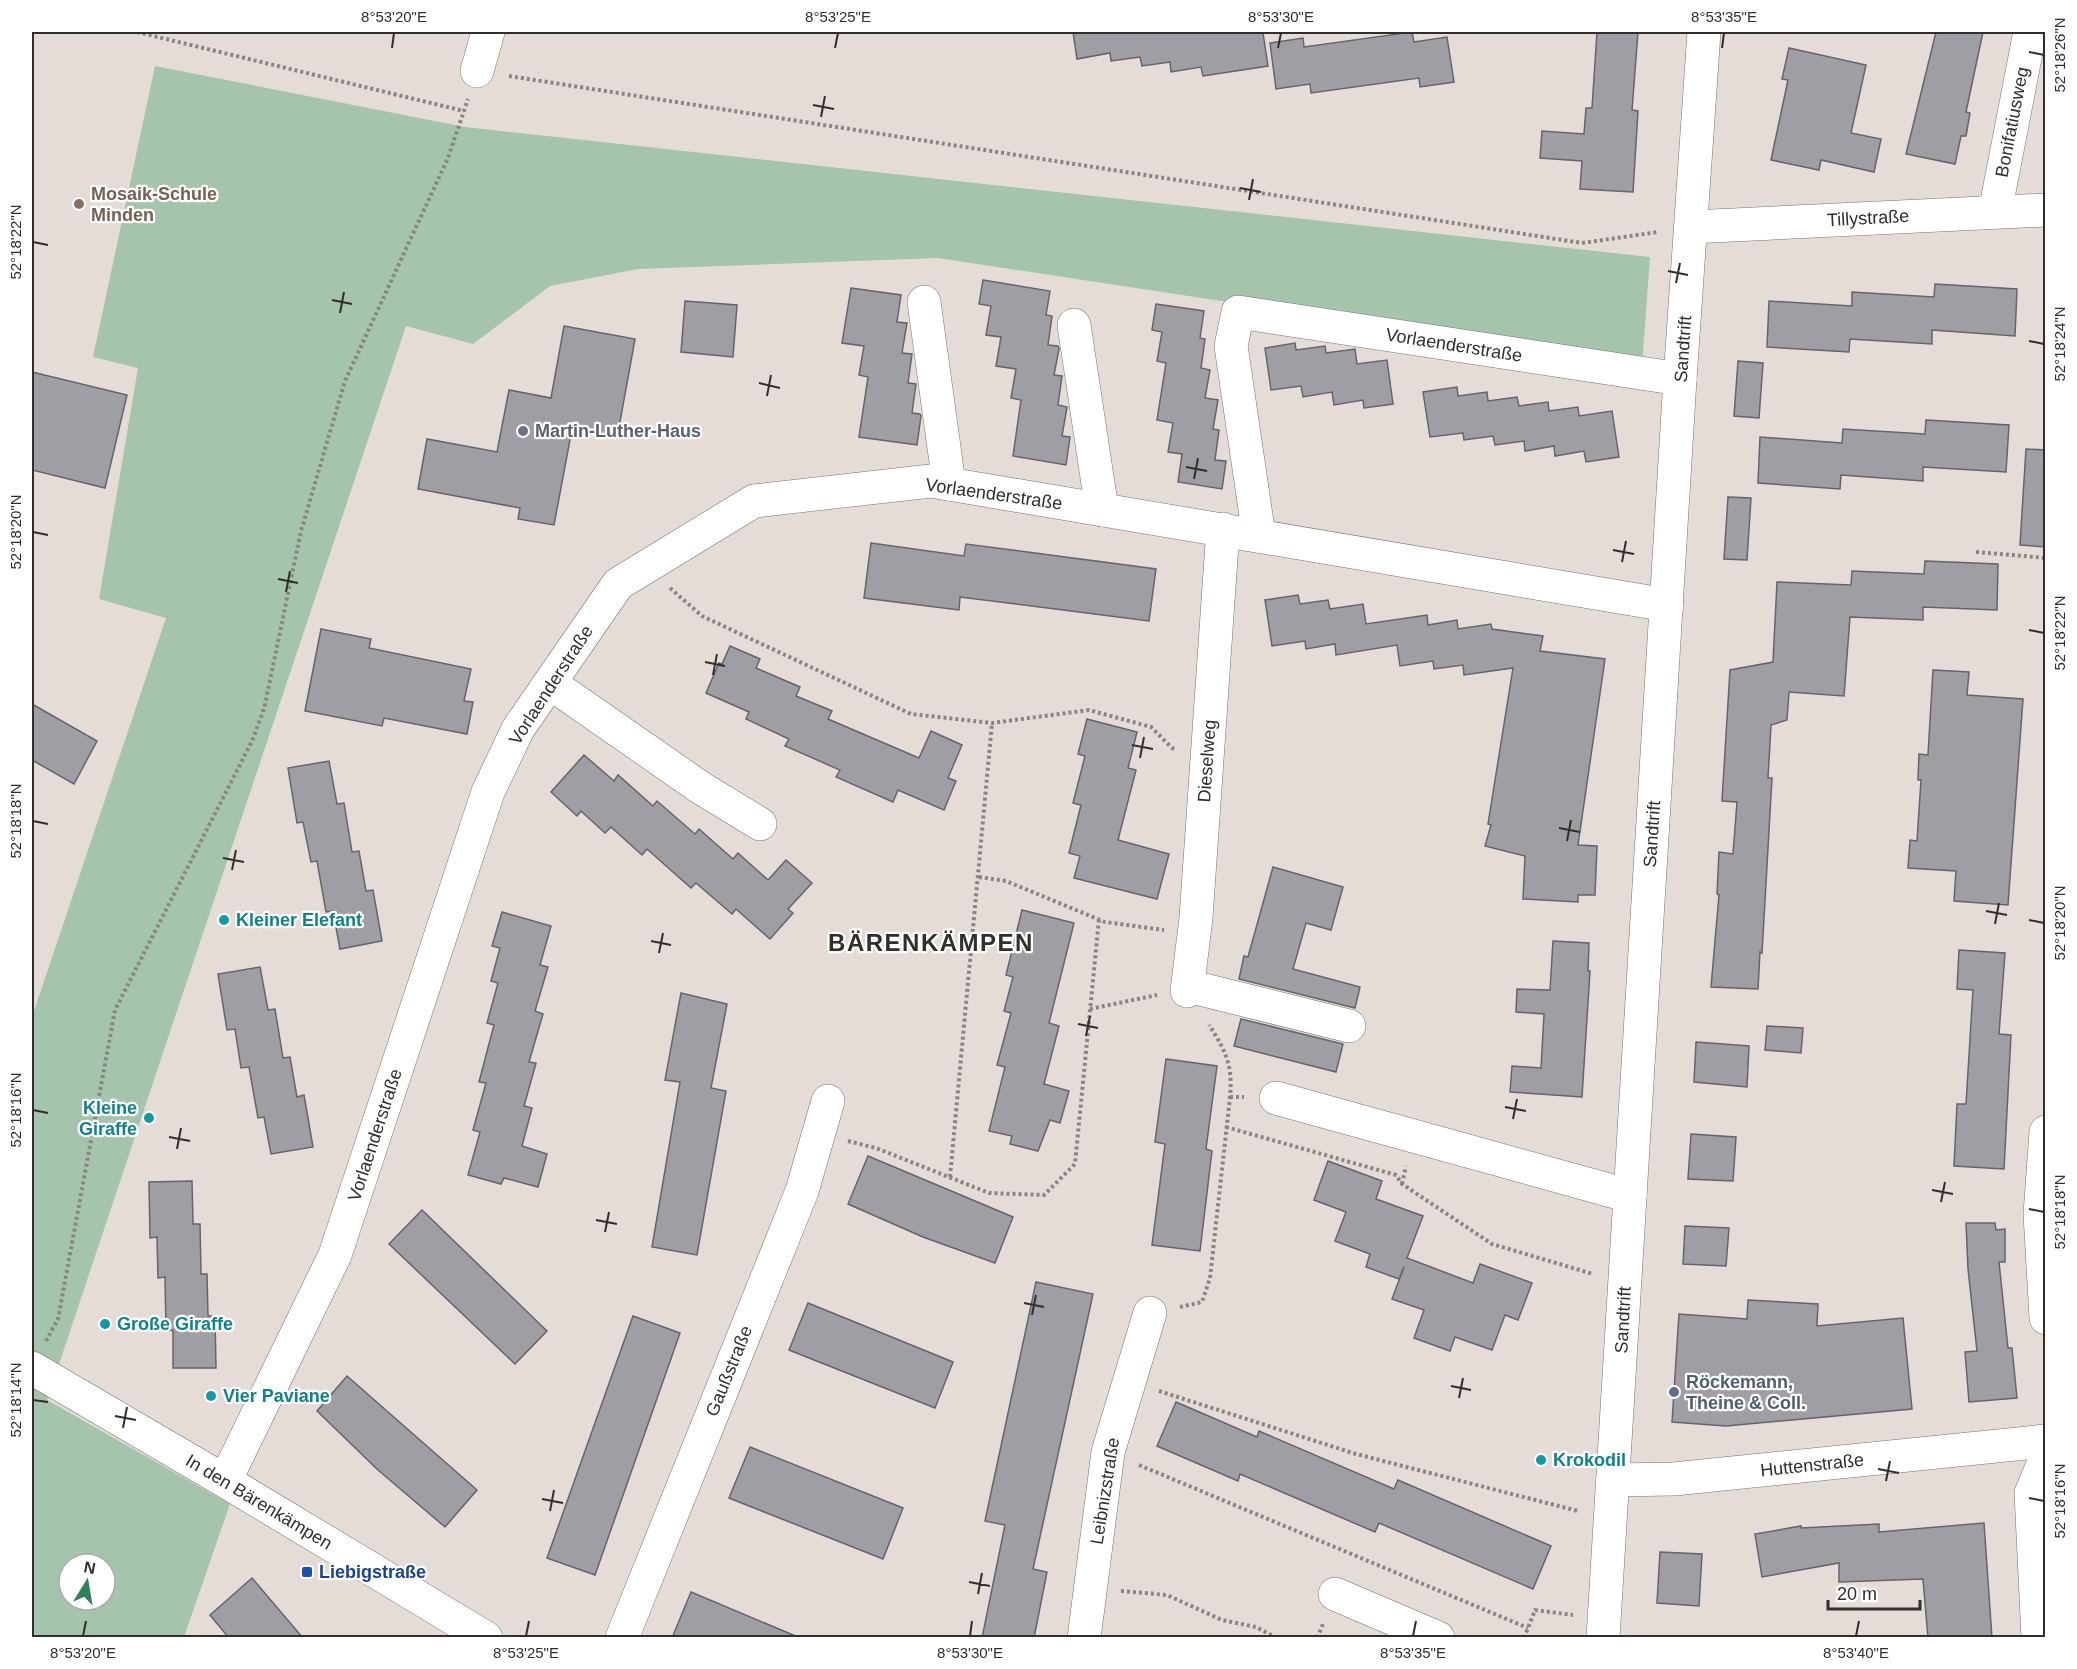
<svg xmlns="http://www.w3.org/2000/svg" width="2077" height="1669" viewBox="0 0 2077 1669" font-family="Helvetica,sans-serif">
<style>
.green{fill:#a4c4ac;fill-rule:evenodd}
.building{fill:#a09ea5;stroke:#66636a;stroke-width:1.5}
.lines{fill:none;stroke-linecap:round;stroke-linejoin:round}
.minor-casing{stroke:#7a736f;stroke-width:34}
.path{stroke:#8b8582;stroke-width:4;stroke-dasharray:3 3;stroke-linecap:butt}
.minor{stroke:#fff;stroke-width:33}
.ticks{fill:none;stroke:#312e2c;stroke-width:2}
.education-dot{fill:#8d6e63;stroke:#fff;stroke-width:2}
.worship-dot{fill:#6b7280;stroke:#fff;stroke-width:2}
.culture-dot{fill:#0f9aa8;stroke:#fff;stroke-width:2}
.service-dot{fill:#5c6f8a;stroke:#fff;stroke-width:2}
.transit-dot{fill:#1a4fb4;stroke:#fff;stroke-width:2}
.labels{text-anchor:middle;stroke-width:4.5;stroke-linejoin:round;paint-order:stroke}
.street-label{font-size:18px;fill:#312e2c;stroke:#fff}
.education-label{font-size:18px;font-weight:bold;fill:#785e54;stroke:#fff;text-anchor:start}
.worship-label{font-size:18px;font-weight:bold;fill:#5b616d;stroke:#fff;text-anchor:start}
.culture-label{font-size:18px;font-weight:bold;fill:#0d838f;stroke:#fff;text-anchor:start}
.service-label{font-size:18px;font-weight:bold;fill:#4e5e75;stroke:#fff;text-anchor:start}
.transit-label{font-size:18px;font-weight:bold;fill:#164399;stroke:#fff;text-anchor:start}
.district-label{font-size:24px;font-weight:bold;letter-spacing:1.5px;fill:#312e2c;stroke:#fff}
.neatline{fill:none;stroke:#312e2c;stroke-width:2}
.ticks-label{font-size:15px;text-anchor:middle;fill:#312e2c}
</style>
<rect width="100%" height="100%" fill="#e5dcd8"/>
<path class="green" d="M 155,66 L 465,127 L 1650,257 L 1642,365 L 938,258 L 638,269 L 550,286 L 473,344 L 406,326 L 47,1400 L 230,1504 L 184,1637 L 32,1638 L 32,1017 L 166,618 L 99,599 L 138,368 L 93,357 ZM 69,1564 L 105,1564 L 105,1600 L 69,1600 Z"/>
<g class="building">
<path d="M 1073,32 L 1263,33 L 1268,66 L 1203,76 L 1201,67 L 1171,72 L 1170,62 L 1142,66 L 1140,57 L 1111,61 L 1110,53 L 1077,59 Z"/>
<path d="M 1412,32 L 1414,42 L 1447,37 L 1454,82 L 1420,87 L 1419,78 L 1311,93 L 1310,84 L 1276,89 L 1270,43 L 1303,38 L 1304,47 Z"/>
<path d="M 1597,32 L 1638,32 L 1632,110 L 1638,111 L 1633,192 L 1580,189 L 1582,161 L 1540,158 L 1542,131 L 1584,134 L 1586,108 L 1592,108 Z"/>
<path d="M 1936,32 L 1983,32 L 1966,112 L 1970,113 L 1966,136 L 1961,136 L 1955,164 L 1906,154 Z"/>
<path d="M 1789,48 L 1866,65 L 1851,133 L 1881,139 L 1874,172 L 1821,160 L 1819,170 L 1771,160 L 1788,80 L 1782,79 Z"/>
<path d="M 983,280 L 1050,291 L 1046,315 L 1052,316 L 1048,345 L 1058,346 L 1059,349 L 1054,375 L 1062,376 L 1058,405 L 1067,407 L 1062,436 L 1070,437 L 1066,465 L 1013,456 L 1021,400 L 1011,398 L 1016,369 L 996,366 L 1001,337 L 986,335 L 991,306 L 979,304 Z"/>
<path d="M 1935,284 L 2017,289 L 2015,336 L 1932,330 L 1932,344 L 1850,339 L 1849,352 L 1767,347 L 1769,301 L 1852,306 L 1852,292 L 1934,297 Z"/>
<path d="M 851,288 L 901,295 L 897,322 L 907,323 L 902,353 L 912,354 L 908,383 L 916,384 L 912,413 L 920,414 L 921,416 L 917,445 L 859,437 L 868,377 L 859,375 L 864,346 L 842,343 Z"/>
<path d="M 685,301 L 737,305 L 733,357 L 681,352 Z"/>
<path d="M 1156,304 L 1204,311 L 1200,338 L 1205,339 L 1201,368 L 1210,370 L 1205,398 L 1218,400 L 1213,429 L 1219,430 L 1215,460 L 1226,461 L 1222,489 L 1178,482 L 1182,454 L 1168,452 L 1173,423 L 1157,420 L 1166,363 L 1157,361 L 1162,332 L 1152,330 Z"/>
<path d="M 564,326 L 635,339 L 617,438 L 572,429 L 554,525 L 518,519 L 520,508 L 418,489 L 427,439 L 497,452 L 509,390 L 551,398 Z"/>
<path d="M 1295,343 L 1296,350 L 1325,346 L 1326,353 L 1355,349 L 1357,364 L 1387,360 L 1393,404 L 1364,408 L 1363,400 L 1334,405 L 1332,392 L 1303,397 L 1301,386 L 1271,390 L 1265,348 Z"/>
<path d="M 1738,361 L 1763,363 L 1759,418 L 1734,416 Z"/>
<path d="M 32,372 L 127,395 L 105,488 L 32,470 Z"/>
<path d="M 1457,387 L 1458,396 L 1487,392 L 1488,401 L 1517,397 L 1519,406 L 1548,402 L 1549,411 L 1578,407 L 1579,416 L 1612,411 L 1619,457 L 1586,462 L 1584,451 L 1555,456 L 1554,446 L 1525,451 L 1524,441 L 1495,445 L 1493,436 L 1464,440 L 1463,433 L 1430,437 L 1423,392 Z"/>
<path d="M 1926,420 L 2009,425 L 2006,472 L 1923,467 L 1923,481 L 1841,475 L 1840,489 L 1758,483 L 1760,437 L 1842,443 L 1843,429 L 1925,434 Z"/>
<path d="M 2026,449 L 2046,450 L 2046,547 L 2020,545 Z"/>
<path d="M 1728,497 L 1751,498 L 1747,560 L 1724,559 Z"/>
<path d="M 871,543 L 964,556 L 966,544 L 1156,569 L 1149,621 L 960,597 L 959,610 L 864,598 Z"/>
<path d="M 1925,561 L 1998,564 L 1997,610 L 1923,607 L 1923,620 L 1850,617 L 1844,696 L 1789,692 L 1787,720 L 1771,725 L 1768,778 L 1772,778 L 1762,953 L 1760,952 L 1758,989 L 1711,987 L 1719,895 L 1717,894 L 1719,852 L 1733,854 L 1737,802 L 1722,801 L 1730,670 L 1773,662 L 1777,582 L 1851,585 L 1852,571 L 1924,574 Z"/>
<path d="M 1298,595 L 1300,604 L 1328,600 L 1330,609 L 1363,604 L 1366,624 L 1427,615 L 1428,625 L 1457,620 L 1458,629 L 1491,624 L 1492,629 L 1543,636 L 1540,651 L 1605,659 L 1578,845 L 1597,846 L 1595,895 L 1578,895 L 1578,902 L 1523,899 L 1525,856 L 1485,846 L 1491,825 L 1488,824 L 1513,668 L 1464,675 L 1463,665 L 1434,669 L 1433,661 L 1400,666 L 1397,645 L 1336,655 L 1335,644 L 1306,649 L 1305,641 L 1272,646 L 1265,600 Z"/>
<path d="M 321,629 L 371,639 L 369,648 L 471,669 L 464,701 L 473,702 L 467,734 L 384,718 L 382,726 L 305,711 Z"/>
<path d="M 730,646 L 760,659 L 756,668 L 800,687 L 796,696 L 832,711 L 828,719 L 919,758 L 931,731 L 962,745 L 948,778 L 956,781 L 944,810 L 898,790 L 893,802 L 836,777 L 840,770 L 785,746 L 789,739 L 746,719 L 749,712 L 706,693 L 719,663 L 722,664 Z"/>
<path d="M 1933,670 L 1969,672 L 1967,695 L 2023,699 L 2008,905 L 1954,901 L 1956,871 L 1908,868 L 1910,840 L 1917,841 L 1921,780 L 1918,780 L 1919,754 L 1928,755 Z"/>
<path d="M 32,704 L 97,741 L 74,784 L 32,760 Z"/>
<path d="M 1087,719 L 1137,732 L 1128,768 L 1136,770 L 1118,840 L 1169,854 L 1157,899 L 1074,878 L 1080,856 L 1069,853 L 1081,805 L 1073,803 L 1085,756 L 1078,754 Z"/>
<path d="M 584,755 L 614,781 L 618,775 L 653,806 L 657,801 L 695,834 L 699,829 L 733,859 L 738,853 L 768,880 L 786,860 L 812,883 L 788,909 L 793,913 L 770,939 L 736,909 L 732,914 L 696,883 L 691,888 L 647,849 L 642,855 L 611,827 L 605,833 L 581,811 L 577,816 L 551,792 Z"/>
<path d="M 329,761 L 337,804 L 344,803 L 352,852 L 359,851 L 366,891 L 373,890 L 382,941 L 340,949 L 333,911 L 326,912 L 317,861 L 311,862 L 303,822 L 297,823 L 288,768 Z"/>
<path d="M 1273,867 L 1343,887 L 1331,930 L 1306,923 L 1293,969 L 1360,987 L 1355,1008 L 1239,979 L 1244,956 L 1248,957 Z"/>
<path d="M 1022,910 L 1074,923 L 1049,1023 L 1059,1026 L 1044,1084 L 1069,1091 L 1060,1123 L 1050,1120 L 1038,1151 L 1010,1144 L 1012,1136 L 989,1131 L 1005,1067 L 997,1065 L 1011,1013 L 1004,1011 L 1013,977 L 1006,975 Z"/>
<path d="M 502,912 L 551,926 L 540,965 L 548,967 L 535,1011 L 543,1014 L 529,1062 L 536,1063 L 524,1106 L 532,1108 L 522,1146 L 547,1154 L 538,1187 L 504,1178 L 501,1184 L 468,1175 L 480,1132 L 473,1130 L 486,1083 L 479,1082 L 494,1025 L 487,1023 L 498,983 L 491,981 L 500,948 L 492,946 Z"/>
<path d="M 1553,941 L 1589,943 L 1588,971 L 1590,971 L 1582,1097 L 1510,1092 L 1512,1066 L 1541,1068 L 1544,1014 L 1516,1012 L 1517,989 L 1550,990 Z"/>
<path d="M 1959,950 L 2005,953 L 1999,1034 L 2011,1035 L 2004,1169 L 1954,1166 L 1957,1104 L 1966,1104 L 1973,990 L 1957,989 Z"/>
<path d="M 260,967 L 268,1010 L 275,1009 L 283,1058 L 290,1057 L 297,1097 L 304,1095 L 313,1147 L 271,1154 L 264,1117 L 258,1118 L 249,1067 L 241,1068 L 235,1029 L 227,1030 L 218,974 Z"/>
<path d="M 681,993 L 727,1004 L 711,1088 L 726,1091 L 697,1255 L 652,1247 L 680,1082 L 665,1080 Z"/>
<path d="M 1241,1019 L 1343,1044 L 1336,1072 L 1234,1046 Z"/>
<path d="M 1767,1026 L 1803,1028 L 1801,1053 L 1765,1050 Z"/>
<path d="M 1696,1042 L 1749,1046 L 1747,1087 L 1694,1082 Z"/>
<path d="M 1166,1059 L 1217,1066 L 1206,1149 L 1212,1151 L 1200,1251 L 1152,1245 L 1165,1144 L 1155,1142 Z"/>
<path d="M 1691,1134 L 1736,1137 L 1733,1181 L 1688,1179 Z"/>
<path d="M 868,1156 L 1013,1217 L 995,1263 L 923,1237 L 848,1204 Z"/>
<path d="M 1328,1161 L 1382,1181 L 1376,1199 L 1423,1216 L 1407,1258 L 1473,1283 L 1480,1264 L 1532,1283 L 1518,1320 L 1505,1315 L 1492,1350 L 1455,1337 L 1450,1351 L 1414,1338 L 1424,1310 L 1392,1299 L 1404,1267 L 1399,1279 L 1366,1267 L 1370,1254 L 1335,1241 L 1346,1212 L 1314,1200 Z"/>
<path d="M 192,1181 L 193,1224 L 200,1224 L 201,1274 L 207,1274 L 208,1316 L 215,1316 L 216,1368 L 173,1368 L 173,1330 L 166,1331 L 165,1277 L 158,1278 L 157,1237 L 150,1238 L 149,1182 Z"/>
<path d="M 422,1210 L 547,1331 L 515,1364 L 389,1244 Z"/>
<path d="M 1966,1223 L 1995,1223 L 1996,1230 L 2005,1229 L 2005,1262 L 1999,1262 L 2008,1348 L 2012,1348 L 2017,1398 L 1969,1402 L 1965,1352 L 1977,1351 L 1968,1269 Z"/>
<path d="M 1685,1226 L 1729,1228 L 1726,1266 L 1683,1264 Z"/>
<path d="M 1036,1282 L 1093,1294 L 1033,1569 L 1047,1572 L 1034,1638 L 982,1638 L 1005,1525 L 985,1521 Z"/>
<path d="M 1748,1300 L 1818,1304 L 1817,1326 L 1903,1318 L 1912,1409 L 1726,1426 L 1672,1422 L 1679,1314 L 1747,1319 Z"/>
<path d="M 808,1303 L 953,1362 L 935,1408 L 789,1350 Z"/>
<path d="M 633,1316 L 680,1333 L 595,1575 L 547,1558 Z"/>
<path d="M 347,1376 L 477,1490 L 445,1527 L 378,1470 L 317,1411 Z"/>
<path d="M 1176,1402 L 1257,1437 L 1259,1431 L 1394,1489 L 1398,1480 L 1551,1546 L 1533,1589 L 1379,1523 L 1375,1532 L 1240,1474 L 1238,1481 L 1157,1446 Z"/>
<path d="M 750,1447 L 903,1508 L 883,1559 L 729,1498 Z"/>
<path d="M 1984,1523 L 1992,1638 L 1928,1638 L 1923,1579 L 1839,1582 L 1839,1563 L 1762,1577 L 1755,1534 L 1801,1526 L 1801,1528 L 1879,1524 L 1879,1532 Z"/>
<path d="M 1660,1552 L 1702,1554 L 1699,1606 L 1657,1603 Z"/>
<path d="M 252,1578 L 303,1638 L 229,1638 L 210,1615 Z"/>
<path d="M 691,1592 L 798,1637 L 798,1638 L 672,1638 Z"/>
</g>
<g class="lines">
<defs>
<g id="minor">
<path d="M 477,71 L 488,32"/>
<path d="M 1995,212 L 2030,32"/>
<path d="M 1691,227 L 2046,210"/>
<path d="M 924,302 L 949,484"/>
<path d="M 1074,325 L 1102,510"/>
<path d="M 1259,536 L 1231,346 L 1238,312 L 1680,379"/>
<path d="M 550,683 L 701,788 L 760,824"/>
<path d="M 1188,986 L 1349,1026"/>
<path d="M 1187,991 L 1196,918 L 1223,529"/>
<path d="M 1276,1098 L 1630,1196"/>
<path d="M 2046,1132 L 2040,1214 L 2046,1318"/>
<path d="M 32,1368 L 225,1481 L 486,1638"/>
<path d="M 1613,1480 L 1674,1479 L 2046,1441"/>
<path d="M 225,1481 L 335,1255 L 488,792 L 518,729 L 618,584 L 754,501 L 931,481 L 1667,605"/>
<path d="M 1335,1594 L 1438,1638"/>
<path d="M 622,1638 L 802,1191 L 828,1101"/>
<path d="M 1084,1638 L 1108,1452 L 1150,1313"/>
<path d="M 1603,1638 L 1680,379 L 1704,32"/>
<path d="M 2038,1638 L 2031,1493 L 2046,1457"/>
</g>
</defs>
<use href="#minor" class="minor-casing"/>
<g class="path">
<path d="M 137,32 L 464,111"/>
<path d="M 509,76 L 1582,243 L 1658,232"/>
<path d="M 1976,552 L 2046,558"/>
<path d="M 670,588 L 702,616 L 911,714 L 992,723 L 1089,710 L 1151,727 L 1172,748 L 1176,749"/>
<path d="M 979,877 L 1006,881 L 1105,922 L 1164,930"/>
<path d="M 1090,1009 L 1157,995"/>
<path d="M 1230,1097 L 1244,1097"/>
<path d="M 1226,1127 L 1396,1175 L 1402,1184 L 1492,1244 L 1593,1274"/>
<path d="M 848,1141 L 876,1148 L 989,1193 L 1044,1195 L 1075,1164 L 1099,919"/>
<path d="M 950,1177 L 992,723"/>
<path d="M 1402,1184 L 1406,1166"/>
<path d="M 1180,1307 L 1202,1302 L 1210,1278 L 1230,1097 C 1233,1066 1226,1051 1209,1025"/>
<path d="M 46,1341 L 58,1319 L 115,1010 L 252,741 L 264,709 L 301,531 L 345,381 L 448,158 L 468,99"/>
<path d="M 1159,1391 L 1356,1454 L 1578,1511"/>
<path d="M 1139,1465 L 1528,1628"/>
<path d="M 1121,1591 L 1167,1595 L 1222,1620 L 1256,1627 L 1277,1638"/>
<path d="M 1317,1638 L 1323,1624"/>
<path d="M 1524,1638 L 1535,1610 L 1573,1615"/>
</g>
<use href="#minor" class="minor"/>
</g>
<path class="ticks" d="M 392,48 L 394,33M 835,48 L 838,33M 1278,48 L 1281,33M 1722,48 L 1724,33M 2029,52 L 2044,55M 813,105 L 834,109M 821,117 L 825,96M 1240,188 L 1261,192M 1249,200 L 1253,179M 33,242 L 48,245M 1668,271 L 1688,275M 1676,283 L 1680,263M 332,300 L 352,304M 340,313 L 344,292M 2029,341 L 2044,344M 759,383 L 780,388M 767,396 L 771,375M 1186,467 L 1207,471M 1194,479 L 1198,458M 33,532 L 48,535M 1613,550 L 1634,554M 1622,562 L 1626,541M 278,579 L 298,583M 286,592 L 290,571M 2029,630 L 2044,633M 705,662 L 725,666M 713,675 L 717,654M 1132,745 L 1153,749M 1140,758 L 1144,737M 33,821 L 48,824M 1559,828 L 1580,832M 1567,841 L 1571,820M 223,858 L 244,862M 232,870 L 236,850M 1986,911 L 2007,915M 2029,920 L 2044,923M 1995,924 L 1999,903M 651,941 L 671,945M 659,953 L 663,933M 1078,1024 L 1098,1028M 1086,1036 L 1090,1016M 1505,1107 L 1526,1111M 33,1110 L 48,1113M 1513,1119 L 1517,1099M 169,1137 L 190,1141M 177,1149 L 181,1128M 1932,1190 L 1953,1194M 1941,1202 L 1945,1182M 2029,1209 L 2044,1212M 596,1220 L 617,1224M 605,1232 L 609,1212M 1024,1303 L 1044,1307M 1032,1315 L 1036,1295M 1451,1386 L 1471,1390M 1459,1398 L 1463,1378M 33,1400 L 48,1402M 115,1416 L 136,1420M 123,1428 L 127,1407M 1878,1469 L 1899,1473M 1886,1481 L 1890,1461M 2029,1498 L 2044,1501M 542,1499 L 563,1503M 550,1511 L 554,1490M 969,1582 L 990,1586M 978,1594 L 982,1573M 83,1636 L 86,1621M 526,1636 L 529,1621M 970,1636 L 972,1621M 1413,1636 L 1416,1621M 1856,1636 L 1859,1621"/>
<circle class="education-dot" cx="79" cy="204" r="6"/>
<circle class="worship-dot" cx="523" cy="431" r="6"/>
<g class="culture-dot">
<circle cx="224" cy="920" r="6"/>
<circle cx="149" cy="1118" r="6"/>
<circle cx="105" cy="1324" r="6"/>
<circle cx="211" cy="1396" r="6"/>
<circle cx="1541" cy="1460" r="6"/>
</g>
<circle class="service-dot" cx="1674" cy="1392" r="6"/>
<rect class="transit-dot" x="301" y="1566" width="12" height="12" rx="3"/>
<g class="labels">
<g class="street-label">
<text transform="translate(2012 122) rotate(-79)" y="6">Bonifatiusweg</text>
<text transform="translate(1868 218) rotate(-3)" y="6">Tillystraße</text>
<text transform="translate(1454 345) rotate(9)" y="6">Vorlaenderstraße</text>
<text transform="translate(1683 349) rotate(-86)" y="6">Sandtrift</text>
<text transform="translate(994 494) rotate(8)" y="6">Vorlaenderstraße</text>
<text transform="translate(551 685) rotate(-57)" y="6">Vorlaenderstraße</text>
<text transform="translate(1207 761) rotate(-86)" y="6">Dieselweg</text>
<text transform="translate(1652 834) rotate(-86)" y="6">Sandtrift</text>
<text transform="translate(375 1135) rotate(-72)" y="6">Vorlaenderstraße</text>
<text transform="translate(1623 1320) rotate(-87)" y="6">Sandtrift</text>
<text transform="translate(729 1371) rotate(-68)" y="6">Gaußstraße</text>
<text transform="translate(1812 1465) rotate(-6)" y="6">Huttenstraße</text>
<text transform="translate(1105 1491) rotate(-81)" y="6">Leibnizstraße</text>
<text transform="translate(259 1502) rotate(31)" y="6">In den Bärenkämpen</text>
</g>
<g class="education-label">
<text x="91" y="200">Mosaik-Schule<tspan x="91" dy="21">Minden</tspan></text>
</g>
<g class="worship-label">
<text x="535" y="437">Martin-Luther-Haus</text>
</g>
<g class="culture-label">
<text x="236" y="926">Kleiner Elefant</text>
<text x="137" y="1114" text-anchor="end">Kleine<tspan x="137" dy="21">Giraffe</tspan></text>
<text x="117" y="1330">Große Giraffe</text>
<text x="223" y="1402">Vier Paviane</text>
<text x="1553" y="1466">Krokodil</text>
</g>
<g class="service-label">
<text x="1686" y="1388">Röckemann,<tspan x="1686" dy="21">Theine &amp; Coll.</tspan></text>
</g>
<g class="transit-label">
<text x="319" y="1578">Liebigstraße</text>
</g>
<g class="district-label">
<text x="931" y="951">BÄRENKÄMPEN</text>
</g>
</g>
<rect width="2077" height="1669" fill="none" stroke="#ffffff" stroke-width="66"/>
<g transform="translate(87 1582) rotate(11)"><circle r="28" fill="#ffffff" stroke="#adabab" stroke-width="1.5"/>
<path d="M0-4.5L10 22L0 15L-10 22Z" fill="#2d8356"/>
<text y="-9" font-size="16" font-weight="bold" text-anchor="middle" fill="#312e2c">N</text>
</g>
<path d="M1828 1600v9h92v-9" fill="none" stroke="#312e2c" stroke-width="3"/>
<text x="1837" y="1600" font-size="18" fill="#312e2c" stroke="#ffffff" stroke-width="4.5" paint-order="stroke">20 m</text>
<rect x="33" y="33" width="2011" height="1603" class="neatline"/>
<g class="ticks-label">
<text x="394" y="22">8°53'20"E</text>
<text x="838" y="22">8°53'25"E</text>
<text x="1281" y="22">8°53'30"E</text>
<text x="1724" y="22">8°53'35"E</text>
<text transform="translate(2060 55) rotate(-90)" y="5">52°18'26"N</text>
<text transform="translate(16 242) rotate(-90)" y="5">52°18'22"N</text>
<text transform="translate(2060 344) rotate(-90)" y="5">52°18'24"N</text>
<text transform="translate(16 532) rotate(-90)" y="5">52°18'20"N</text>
<text transform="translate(2060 633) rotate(-90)" y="5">52°18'22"N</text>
<text transform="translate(16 821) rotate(-90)" y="5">52°18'18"N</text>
<text transform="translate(2060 923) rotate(-90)" y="5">52°18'20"N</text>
<text transform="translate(16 1110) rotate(-90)" y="5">52°18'16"N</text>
<text transform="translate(2060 1212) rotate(-90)" y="5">52°18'18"N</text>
<text transform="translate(16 1400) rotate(-90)" y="5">52°18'14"N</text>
<text transform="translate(2060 1501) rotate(-90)" y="5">52°18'16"N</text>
<text x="83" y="1658">8°53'20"E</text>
<text x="526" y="1658">8°53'25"E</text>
<text x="970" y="1658">8°53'30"E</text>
<text x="1413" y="1658">8°53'35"E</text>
<text x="1856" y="1658">8°53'40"E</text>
</g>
</svg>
